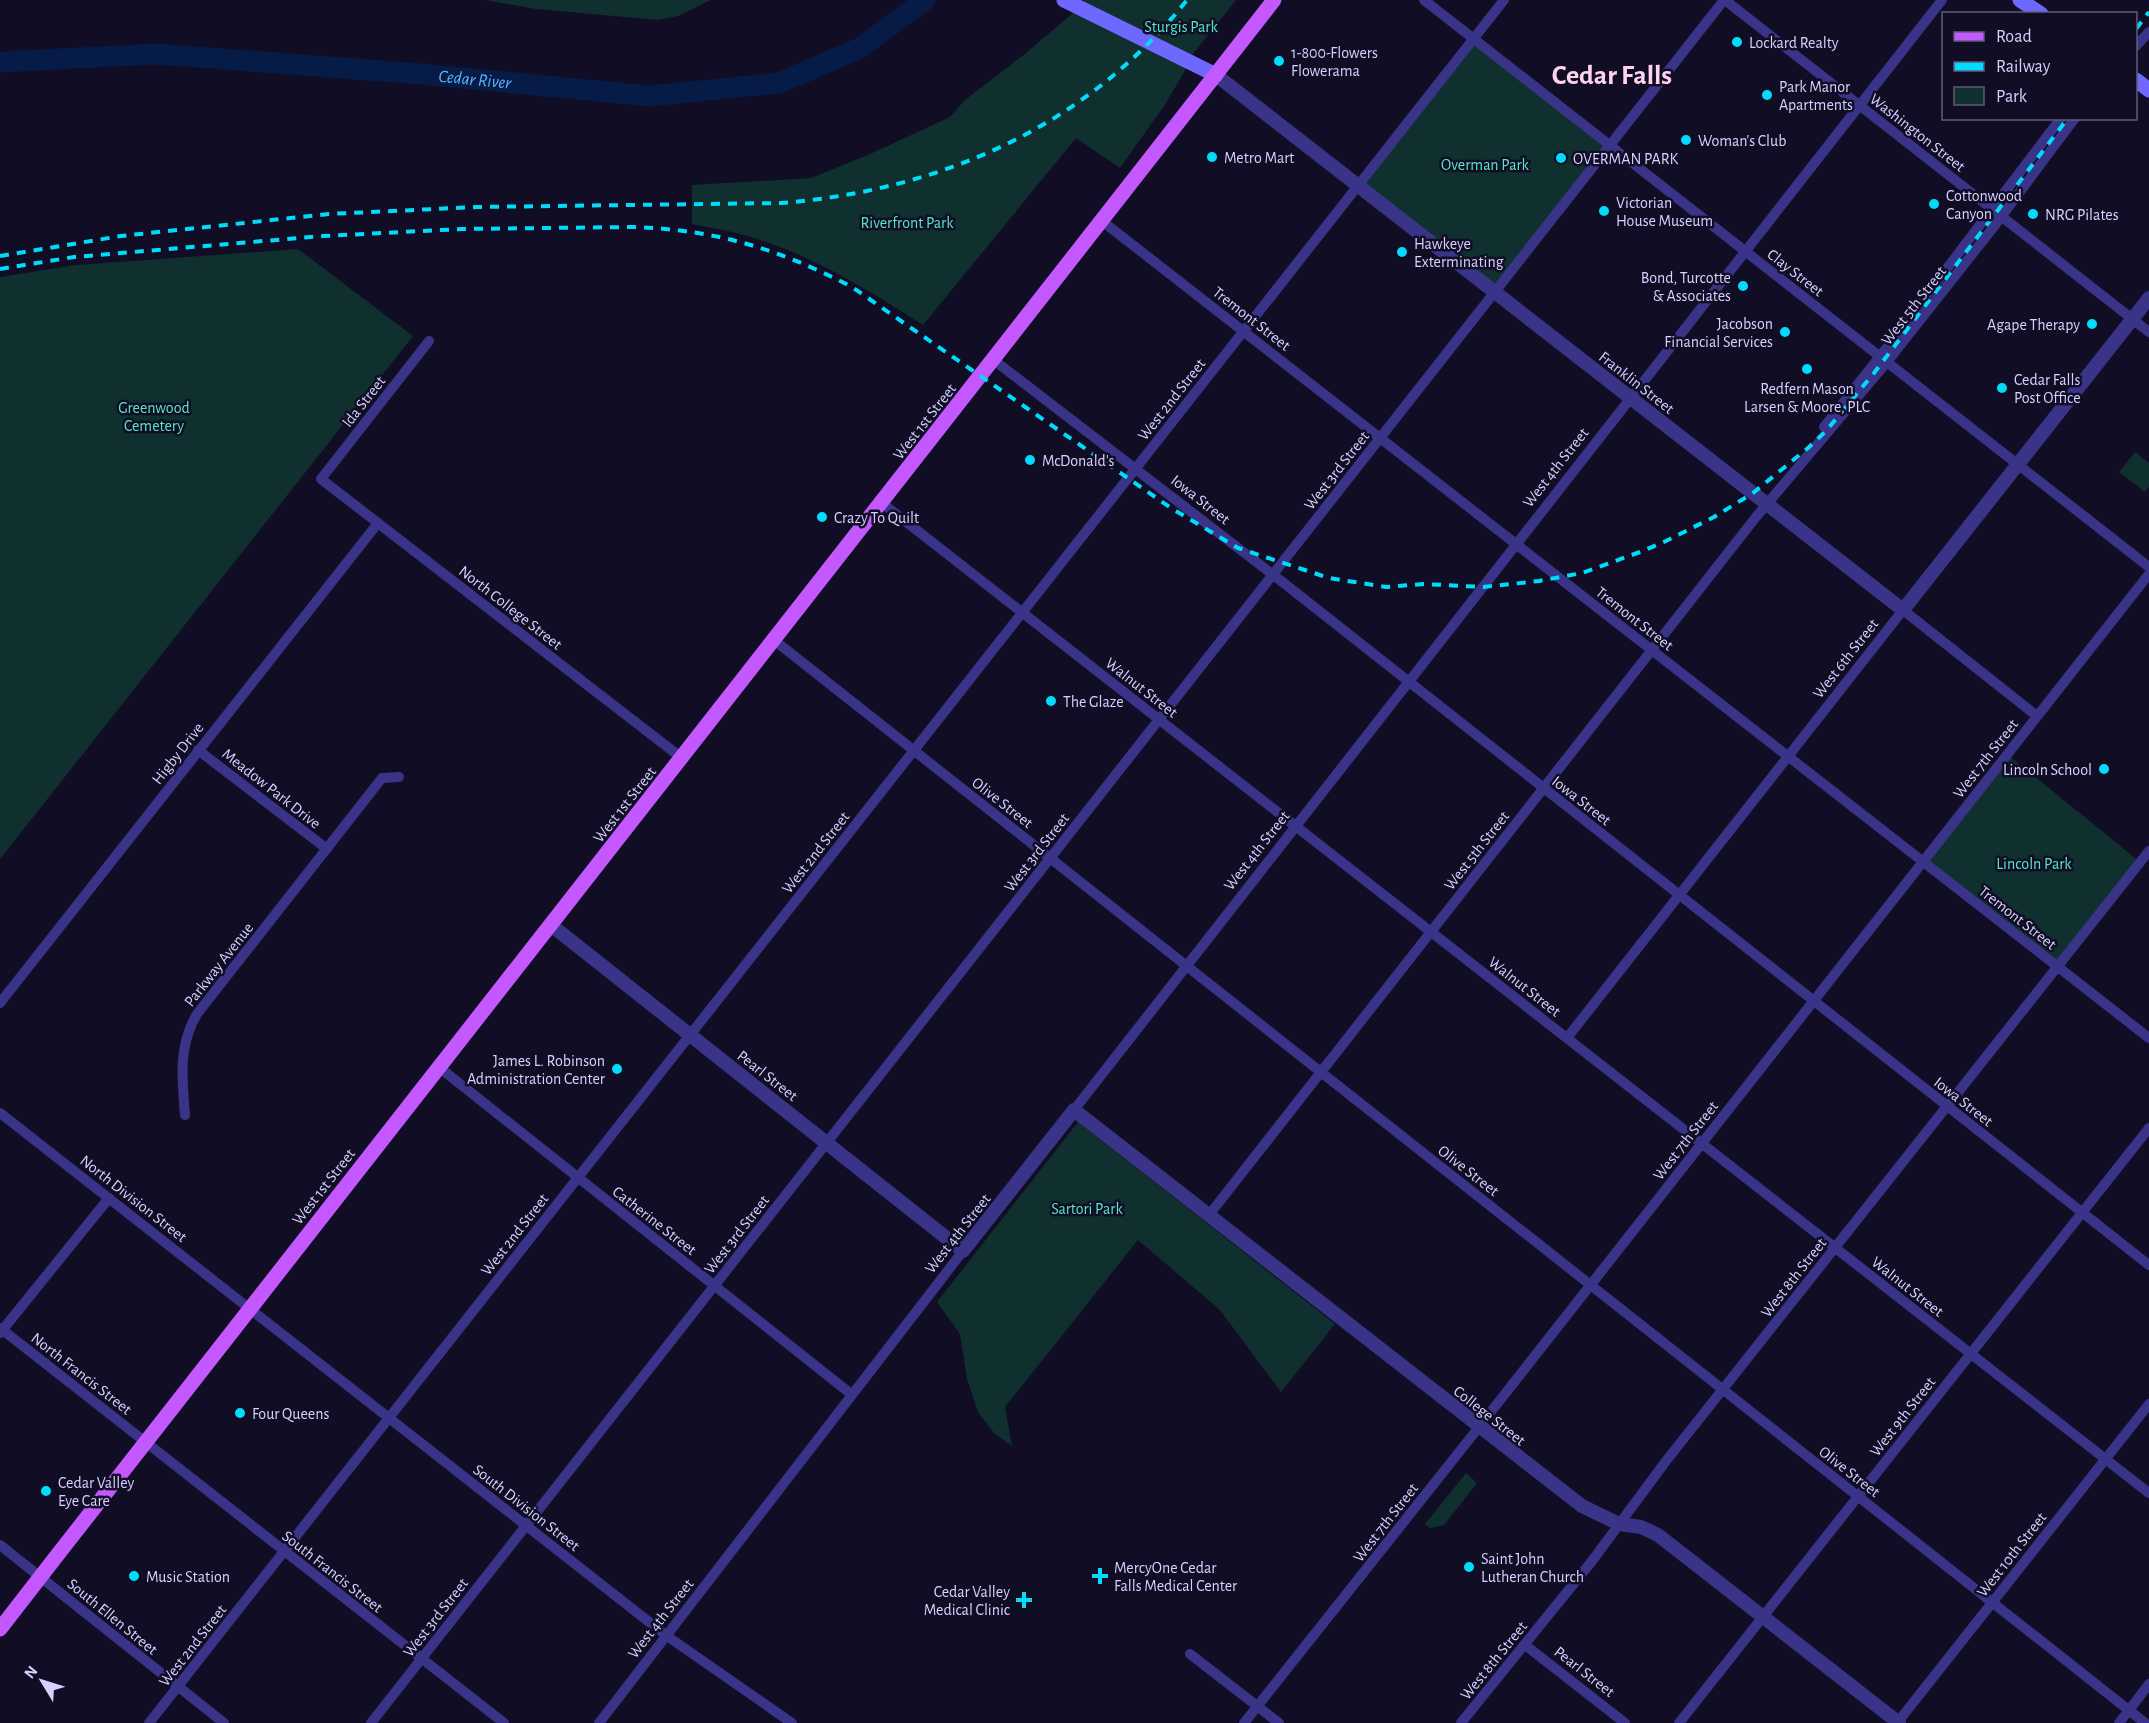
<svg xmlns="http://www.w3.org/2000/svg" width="2149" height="1723" viewBox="0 0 2149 1723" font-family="'Alegreya Sans',sans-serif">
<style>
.green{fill:#0f302f}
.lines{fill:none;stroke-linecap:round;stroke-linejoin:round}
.river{stroke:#061b45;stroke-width:21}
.minor{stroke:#393488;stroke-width:10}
.tertiary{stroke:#393488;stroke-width:14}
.secondary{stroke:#6f68ff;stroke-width:15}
.primary{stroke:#c458ff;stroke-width:15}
.rail{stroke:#00ddfc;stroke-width:4;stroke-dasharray:9 8;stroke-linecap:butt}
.poi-dot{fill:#00ddfc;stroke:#110d25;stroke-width:2}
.labels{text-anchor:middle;stroke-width:5;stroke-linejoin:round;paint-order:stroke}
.park-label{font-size:16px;fill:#53e9c7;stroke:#110d25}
.poi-label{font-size:16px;fill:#d7d1ff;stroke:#110d25;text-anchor:start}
.street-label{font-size:16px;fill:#d7d1ff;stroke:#110d25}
.water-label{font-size:18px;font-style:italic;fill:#5fb2ff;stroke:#110d25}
.town-label{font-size:28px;font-weight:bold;fill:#ffd3ee;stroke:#110d25}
</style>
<rect width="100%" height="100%" fill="#110d25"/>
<g class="green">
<path d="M 485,0 L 711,0 L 678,16 L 658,20 L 536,9 Z"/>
<path d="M 1084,0 L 1236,0 L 1188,60 L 1190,62 L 1166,103 L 1120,168 L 1076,138 L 923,325 C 868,290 814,256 751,237 C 732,231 711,228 692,224 L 692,185 L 811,178 L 868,155 L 950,117 L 965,100 L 1026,53 L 1079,8 Z"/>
<path d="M 1474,39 L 1610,145 L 1495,292 L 1358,186 Z"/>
<path d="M 298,249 L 413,336 L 0,859 L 0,277 L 76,265 Z"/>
<path d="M 2135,452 L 2149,463 L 2149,487 L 2145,492 L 2119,472 Z"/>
<path d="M 2007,754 L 2140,862 L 2057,967 L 1923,862 Z"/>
<path d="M 1078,1122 L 1335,1324 L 1281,1392 L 1220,1310 L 1138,1240 L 1005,1407 L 1012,1446 L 995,1434 L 978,1412 L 967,1379 L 960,1334 L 937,1302 Z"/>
<path d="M 1466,1473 L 1477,1483 L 1444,1525 L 1430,1528 L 1425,1524 Z"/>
</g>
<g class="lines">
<path class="river" id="s1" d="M 0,62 L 157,54 L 421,74 L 650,96 L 779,83 L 860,48 L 925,0"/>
<g class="minor">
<path d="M 1424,0 L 2149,567"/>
<path d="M 1725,0 L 2149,332"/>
<path d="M 2136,46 L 2149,32"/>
<path d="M 1102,221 L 2149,1038"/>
<path d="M 429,341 L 321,479 L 683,759"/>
<path d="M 995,361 L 1285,584 L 2149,1265"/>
<path d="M 1824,427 L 1892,341 L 2061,118"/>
<path d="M 882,503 L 2149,1493"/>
<path d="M 774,640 L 2145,1723"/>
<path d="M 198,750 L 327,849"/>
<path d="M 0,1003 L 378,523"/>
<path d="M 1567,1038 L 1903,610 L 2037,716"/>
<path d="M 440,1068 L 851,1394"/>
<path d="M 1074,1110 L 1942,0"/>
<path d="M 0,1113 L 667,1636 L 792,1723"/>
<path d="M 185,1115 C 182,1079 178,1046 197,1014 L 382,778 L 399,777"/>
<path d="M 1209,1215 L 1756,517 L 1887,362 L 1992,229 L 2075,118"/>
<path d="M 0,1328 L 504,1723"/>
<path d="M 0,1333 L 109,1198"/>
<path d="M 0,1545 L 224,1723"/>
<path d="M 1525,1645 L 1625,1723"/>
<path d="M 1190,1654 L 1279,1723"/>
<path d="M 149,1723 L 1504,0"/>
<path d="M 371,1723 L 1724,0"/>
<path d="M 599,1723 L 963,1251"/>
<path d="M 1244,1723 L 1479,1427 L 2149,574"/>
<path d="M 1461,1723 L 1592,1561 L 1666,1461 L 2149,851"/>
<path d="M 1679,1723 L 2149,1128"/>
<path d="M 1897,1723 L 2149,1404"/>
<path d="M 2119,1723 L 2149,1684"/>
</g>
<g class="tertiary">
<path d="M 1216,75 L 1903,610 L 2149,298"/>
<path d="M 551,925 L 963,1251 L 1074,1110 L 1582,1506 L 1619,1524 L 1641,1527 L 1658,1535 L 1899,1723"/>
</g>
<g class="secondary">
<path d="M 1064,0 L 1216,75"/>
<path d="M 2020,0 L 2041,14"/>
<path d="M 2136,80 L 2149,90"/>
</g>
<path class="primary" d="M 0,1629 C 422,1084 853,546 1274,0"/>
<g class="rail">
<path d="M 2136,29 L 2149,12"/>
<path d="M 0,256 L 121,236 L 329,214 L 477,207 L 782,203 C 941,190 1086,127 1187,0"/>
<path d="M 0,269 L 74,257 L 323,236 L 462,229 L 634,227 C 717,230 779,249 852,287 L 1171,508 L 1238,548 L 1329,578 L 1386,587 L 1424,584 L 1483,587 L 1539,581 L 1582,573 L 1640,552 L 1666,541 L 1714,517 L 1753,493 L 1808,448 L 1826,431 L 1874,373 L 2068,118"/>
</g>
</g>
<g class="poi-dot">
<circle cx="1737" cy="42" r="6"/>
<circle cx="1279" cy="61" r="6"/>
<circle cx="1767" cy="95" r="6"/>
<circle cx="1686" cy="140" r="6"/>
<circle cx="1212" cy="157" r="6"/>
<circle cx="1561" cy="158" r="6"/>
<circle cx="1934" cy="204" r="6"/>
<circle cx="1604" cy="211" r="6"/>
<circle cx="2033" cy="214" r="6"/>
<circle cx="1402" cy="252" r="6"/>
<circle cx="1743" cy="286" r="6"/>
<circle cx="2092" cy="324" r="6"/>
<circle cx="1785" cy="332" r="6"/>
<circle cx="1807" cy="369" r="6"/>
<circle cx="2002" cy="388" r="6"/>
<circle cx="1030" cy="460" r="6"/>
<circle cx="822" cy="517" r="6"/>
<circle cx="1051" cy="701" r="6"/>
<circle cx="2104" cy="769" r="6"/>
<circle cx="617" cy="1069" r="6"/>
<circle cx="240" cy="1413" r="6"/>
<circle cx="46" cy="1491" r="6"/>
<circle cx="1469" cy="1567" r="6"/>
<circle cx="134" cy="1576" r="6"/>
<path d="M1097 1567h6v6h6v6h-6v6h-6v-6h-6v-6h6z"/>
<path d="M1021 1591h6v6h6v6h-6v6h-6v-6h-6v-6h6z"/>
</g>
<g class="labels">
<g class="park-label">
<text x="1181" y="32">Sturgis Park</text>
<text x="1485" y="170">Overman Park</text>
<text x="907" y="228">Riverfront Park</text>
<text x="154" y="413">Greenwood<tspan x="154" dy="18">Cemetery</tspan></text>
<text x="2034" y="869">Lincoln Park</text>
<text x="1087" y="1214">Sartori Park</text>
</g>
<g class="poi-label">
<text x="1749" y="48">Lockard Realty</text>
<text x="1291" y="58">1-800-Flowers<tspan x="1291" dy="18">Flowerama</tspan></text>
<text x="1779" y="92">Park Manor<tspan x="1779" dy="18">Apartments</tspan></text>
<text x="1698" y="146">Woman's Club</text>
<text x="1224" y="163">Metro Mart</text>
<text x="1573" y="164">OVERMAN PARK</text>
<text x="1946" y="201">Cottonwood<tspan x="1946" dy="18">Canyon</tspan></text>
<text x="1616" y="208">Victorian<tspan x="1616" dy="18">House Museum</tspan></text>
<text x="2045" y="220">NRG Pilates</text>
<text x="1414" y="249">Hawkeye<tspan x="1414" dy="18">Exterminating</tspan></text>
<text x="1731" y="283" text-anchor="end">Bond, Turcotte<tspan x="1731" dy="18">&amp; Associates</tspan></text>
<text x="1773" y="329" text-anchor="end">Jacobson<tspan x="1773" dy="18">Financial Services</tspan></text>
<text x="2080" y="330" text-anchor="end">Agape Therapy</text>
<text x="2014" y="385">Cedar Falls<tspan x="2014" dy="18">Post Office</tspan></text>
<text x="1807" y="394" text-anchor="middle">Redfern Mason<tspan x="1807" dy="18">Larsen &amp; Moore, PLC</tspan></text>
<text x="1042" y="466">McDonald's</text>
<text x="834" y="523">Crazy To Quilt</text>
<text x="1063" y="707">The Glaze</text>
<text x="2092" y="775" text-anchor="end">Lincoln School</text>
<text x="605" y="1066" text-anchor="end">James L. Robinson<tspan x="605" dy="18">Administration Center</tspan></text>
<text x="252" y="1419">Four Queens</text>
<text x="58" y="1488">Cedar Valley<tspan x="58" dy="18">Eye Care</tspan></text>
<text x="1481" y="1564">Saint John<tspan x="1481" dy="18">Lutheran Church</tspan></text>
<text x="1114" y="1573">MercyOne Cedar<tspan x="1114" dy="18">Falls Medical Center</tspan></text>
<text x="146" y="1582">Music Station</text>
<text x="1010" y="1597" text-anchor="end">Cedar Valley<tspan x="1010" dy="18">Medical Clinic</tspan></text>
</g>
<g class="street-label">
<text transform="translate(1918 132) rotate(38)" y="6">Washington Street</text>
<text transform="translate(1796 272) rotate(38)" y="6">Clay Street</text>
<text transform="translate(1913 305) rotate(-52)" y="6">West 5th Street</text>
<text transform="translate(1252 318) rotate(38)" y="6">Tremont Street</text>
<text transform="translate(1637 382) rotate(38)" y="6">Franklin Street</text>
<text transform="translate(1171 399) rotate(-52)" y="6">West 2nd Street</text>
<text transform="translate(363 401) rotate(-52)" y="6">Ida Street</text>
<text transform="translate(924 421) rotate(-52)" y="6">West 1st Street</text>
<text transform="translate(1555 467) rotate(-52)" y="6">West 4th Street</text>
<text transform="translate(1336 470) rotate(-52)" y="6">West 3rd Street</text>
<text transform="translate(1201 499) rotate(38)" y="6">Iowa Street</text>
<text transform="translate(511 607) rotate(38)" y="6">North College Street</text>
<text transform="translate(1635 618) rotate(38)" y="6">Tremont Street</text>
<text transform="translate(1845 658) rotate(-52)" y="6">West 6th Street</text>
<text transform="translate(1142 687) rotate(38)" y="6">Walnut Street</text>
<text transform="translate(177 753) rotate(-52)" y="6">Higby Drive</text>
<text transform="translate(1985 758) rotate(-52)" y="6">West 7th Street</text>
<text transform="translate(272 788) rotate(38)" y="6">Meadow Park Drive</text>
<text transform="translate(1582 800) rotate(38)" y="6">Iowa Street</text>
<text transform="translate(1003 802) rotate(38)" y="6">Olive Street</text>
<text transform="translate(624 804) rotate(-52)" y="6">West 1st Street</text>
<text transform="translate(1256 850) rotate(-52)" y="6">West 4th Street</text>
<text transform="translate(1476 850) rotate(-52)" y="6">West 5th Street</text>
<text transform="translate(815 852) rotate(-52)" y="6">West 2nd Street</text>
<text transform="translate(1036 852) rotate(-52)" y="6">West 3rd Street</text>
<text transform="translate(2018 917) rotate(38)" y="6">Tremont Street</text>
<text transform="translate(218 964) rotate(-52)" y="6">Parkway Avenue</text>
<text transform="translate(1525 986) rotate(38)" y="6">Walnut Street</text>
<text transform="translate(768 1075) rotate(38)" y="6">Pearl Street</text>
<text transform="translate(1964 1101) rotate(38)" y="6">Iowa Street</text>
<text transform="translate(1685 1140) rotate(-52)" y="6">West 7th Street</text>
<text transform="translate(1469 1170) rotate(38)" y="6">Olive Street</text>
<text transform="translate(323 1186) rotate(-52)" y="6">West 1st Street</text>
<text transform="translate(134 1198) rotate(38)" y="6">North Division Street</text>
<text transform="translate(655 1220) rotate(38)" y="6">Catherine Street</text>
<text transform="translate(957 1233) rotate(-52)" y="6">West 4th Street</text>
<text transform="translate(514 1234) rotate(-52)" y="6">West 2nd Street</text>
<text transform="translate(736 1234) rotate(-52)" y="6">West 3rd Street</text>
<text transform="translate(1793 1277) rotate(-52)" y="6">West 8th Street</text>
<text transform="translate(1908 1286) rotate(38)" y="6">Walnut Street</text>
<text transform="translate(82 1373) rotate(38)" y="6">North Francis Street</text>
<text transform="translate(1490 1415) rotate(38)" y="6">College Street</text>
<text transform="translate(1902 1416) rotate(-52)" y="6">West 9th Street</text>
<text transform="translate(1850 1471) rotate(38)" y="6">Olive Street</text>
<text transform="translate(527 1507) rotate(38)" y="6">South Division Street</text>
<text transform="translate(1385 1522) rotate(-52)" y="6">West 7th Street</text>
<text transform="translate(2011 1554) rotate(-52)" y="6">West 10th Street</text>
<text transform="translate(333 1571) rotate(38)" y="6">South Francis Street</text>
<text transform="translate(113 1616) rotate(39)" y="6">South Ellen Street</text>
<text transform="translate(435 1617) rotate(-52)" y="6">West 3rd Street</text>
<text transform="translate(660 1618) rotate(-52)" y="6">West 4th Street</text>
<text transform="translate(192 1645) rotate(-52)" y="6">West 2nd Street</text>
<text transform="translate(1493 1660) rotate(-51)" y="6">West 8th Street</text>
<text transform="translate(1585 1671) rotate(38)" y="6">Pearl Street</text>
</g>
<g class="water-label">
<text dy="6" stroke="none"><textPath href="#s1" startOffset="476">Cedar River</textPath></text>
</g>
<g class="town-label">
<text x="1612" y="84">Cedar Falls</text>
</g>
</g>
<rect x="1942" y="12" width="195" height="108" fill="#110d25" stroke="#605b7c" stroke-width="1.5"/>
<rect x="1954" y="32" width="30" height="9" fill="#c458ff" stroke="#605b7c" stroke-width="1.5"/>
<text x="1996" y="42" font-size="18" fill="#d7d1ff">Road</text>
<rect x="1954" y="62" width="30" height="9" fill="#00ddfc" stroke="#605b7c" stroke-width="1.5"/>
<text x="1996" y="72" font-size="18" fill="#d7d1ff">Railway</text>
<rect x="1954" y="87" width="30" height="18" fill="#0f302f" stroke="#605b7c" stroke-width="1.5"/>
<text x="1996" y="102" font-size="18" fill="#d7d1ff">Park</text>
<g transform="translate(42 1681) rotate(308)" stroke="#110d25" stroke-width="4.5" paint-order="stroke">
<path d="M0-4.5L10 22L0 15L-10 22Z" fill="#d7d1ff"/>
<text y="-9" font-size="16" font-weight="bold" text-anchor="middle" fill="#d7d1ff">N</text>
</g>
</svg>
